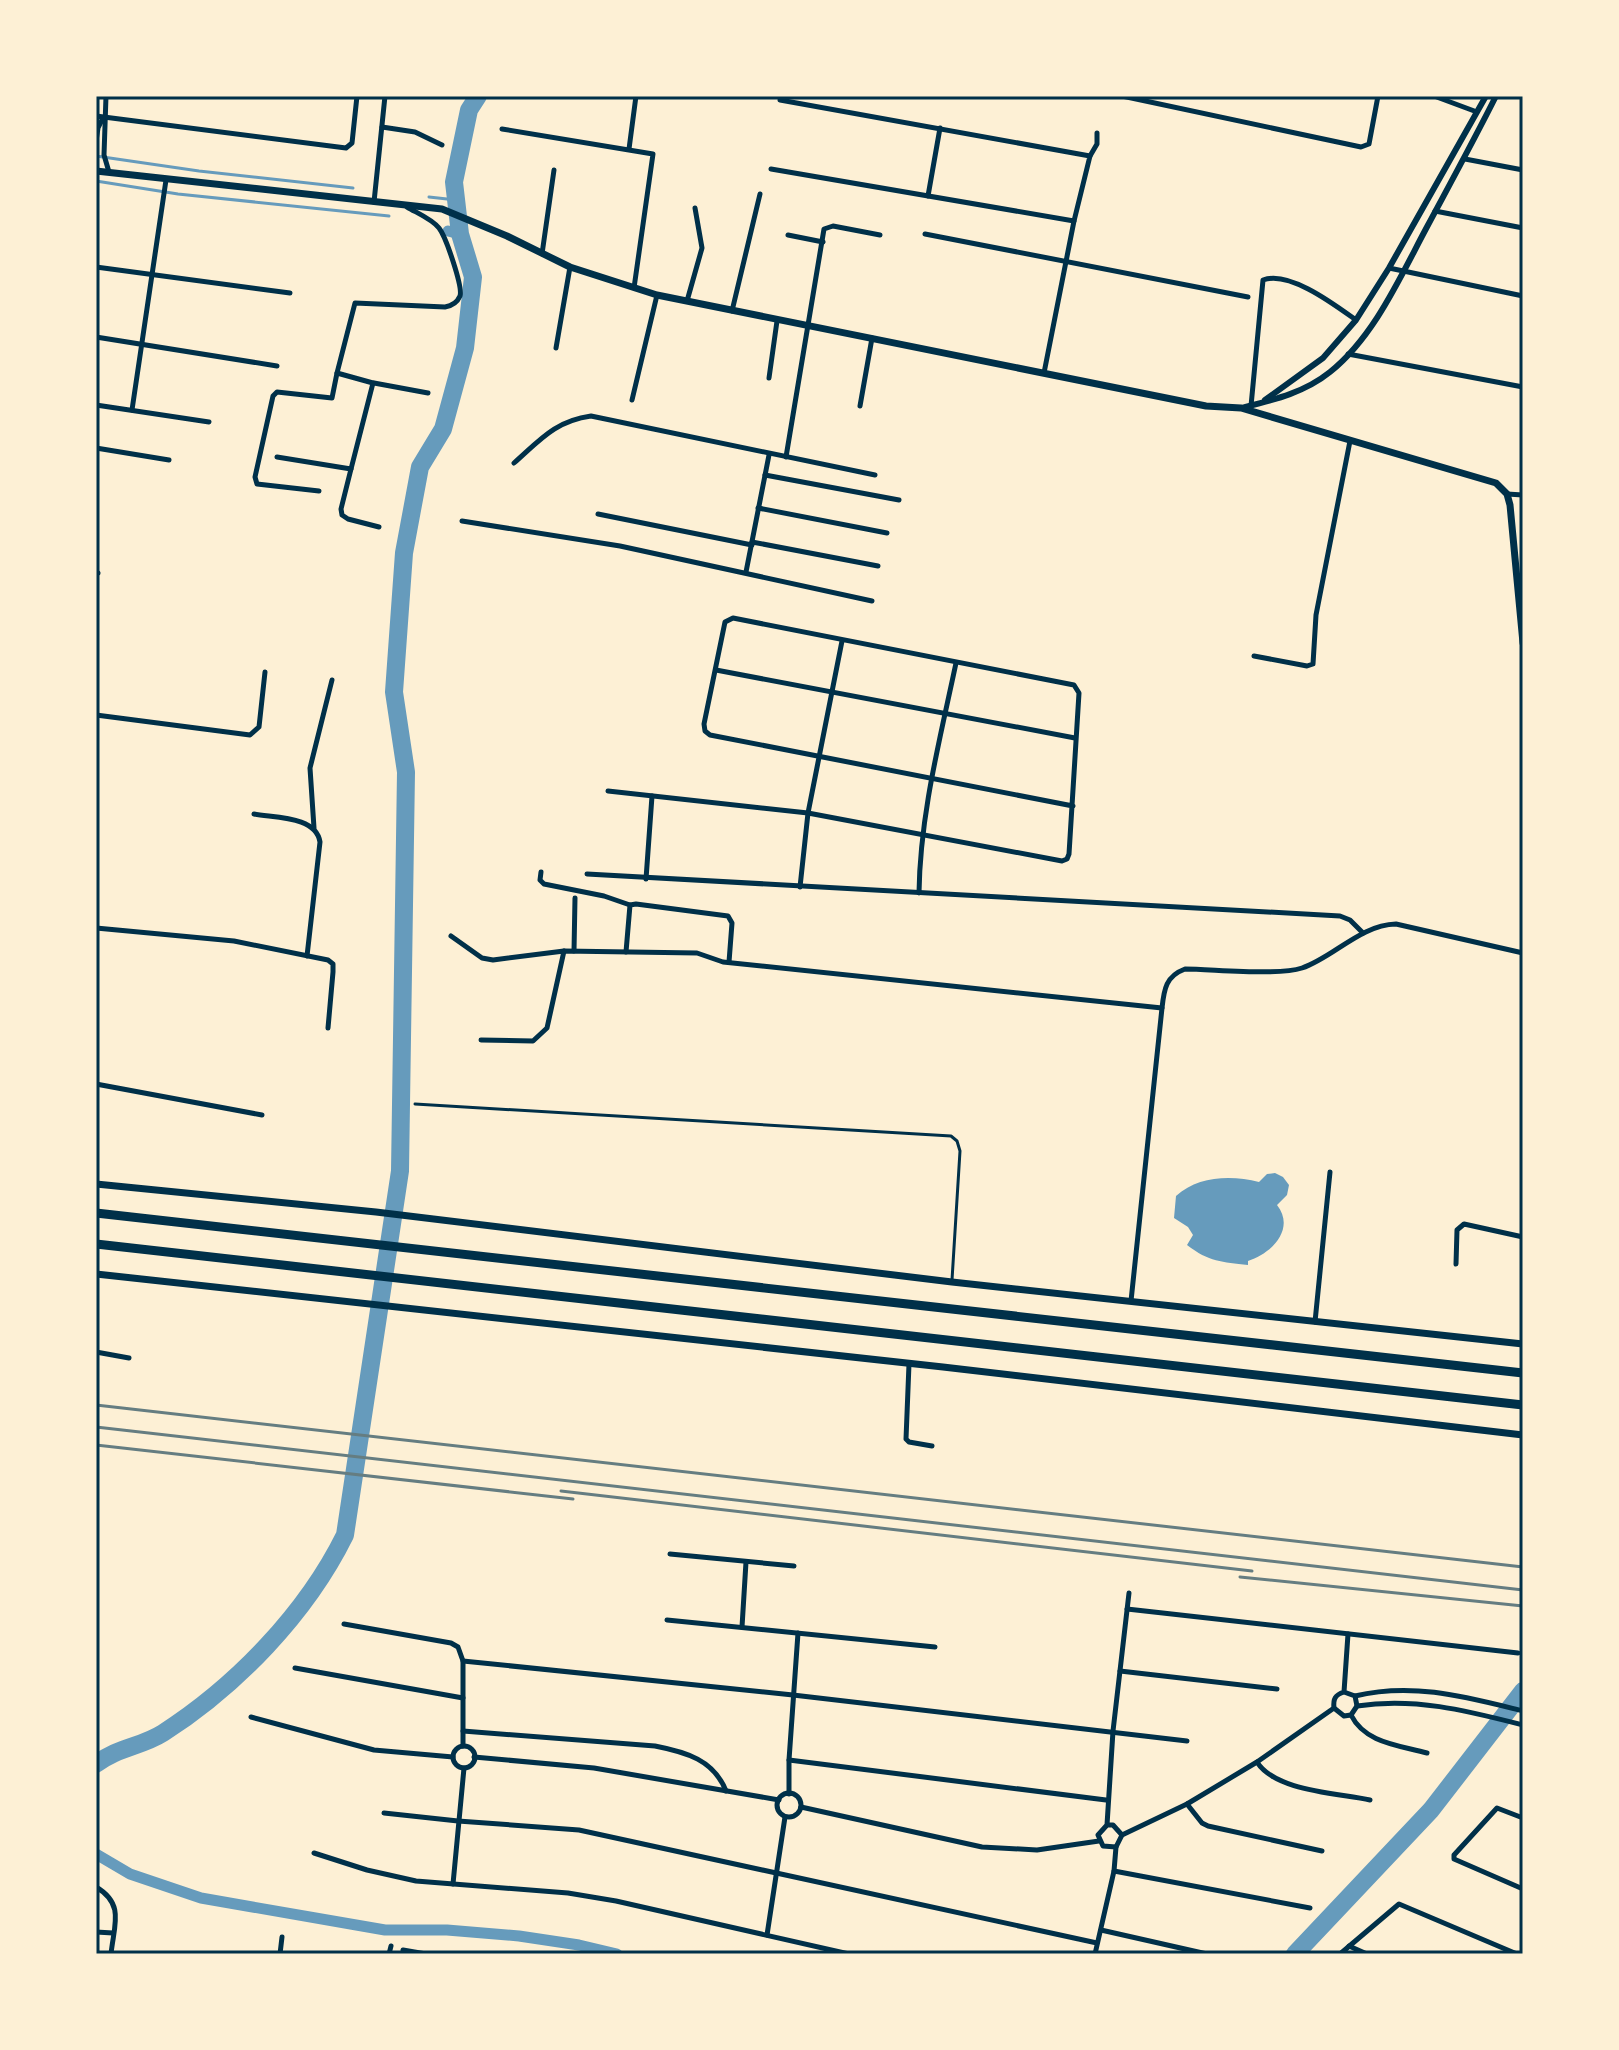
<svg xmlns="http://www.w3.org/2000/svg" width="1619" height="2050" viewBox="0 0 1619 2050" font-family="'Varela Round',sans-serif">
<style>
.water{fill:#669bbc}
.lines{fill:none;stroke-linecap:round;stroke-linejoin:round}
.stream{stroke:#669bbc;stroke-width:3}
.canal{stroke:#669bbc;stroke-width:11}
.river{stroke:#669bbc;stroke-width:18}
.service{stroke:#003049;stroke-width:3}
.minor{stroke:#003049;stroke-width:5}
.tertiary{stroke:#003049;stroke-width:6}
.secondary{stroke:#003049;stroke-width:7}
.motorway{stroke:#003049;stroke-width:9}
.rail{stroke:#657d81;stroke-width:3}
.neatline{fill:none;stroke:#003049;stroke-width:3}
</style>
<rect width="100%" height="100%" fill="#fdf0d5"/>
<path class="water" d="M 1275,1173 L 1283,1177 L 1289,1185 L 1287,1195 L 1277,1205 C 1296,1229 1271,1254 1248,1261 L 1248,1265 C 1222,1262 1209,1262 1187,1245 L 1193,1235 L 1188,1227 L 1174,1218 L 1176,1196 C 1198,1176 1231,1175 1259,1182 L 1267,1174 Z"/>
<g class="lines">
<g class="stream">
<path d="M 96,156 L 199,171 L 353,188"/>
<path d="M 96,181 L 178,194 L 389,216"/>
<path d="M 429,197 L 456,200"/>
</g>
<g class="canal">
<path d="M 448,231 L 460,234"/>
<path d="M 96,1854 L 130,1874 L 201,1898 L 385,1930 L 447,1930 L 519,1936 L 579,1945 L 617,1954"/>
</g>
<g class="river">
<path d="M 96,1764 C 118,1747 141,1747 163,1733 C 236,1686 306,1614 345,1535 L 400,1171 L 406,772 L 394,692 L 404,553 L 420,467 L 443,429 L 465,348 L 473,277 L 460,234 L 454,182 L 469,110 L 478,96"/>
<path d="M 1295,1954 L 1431,1810 L 1523,1691"/>
</g>
<path class="service" d="M 415,1104 L 951,1136 L 957,1141 L 960,1151 L 952,1280"/>
<g class="minor">
<path d="M 106,96 L 104,155 L 109,172"/>
<path d="M 1122,96 L 1361,147 L 1369,144 L 1378,96"/>
<path d="M 1434,96 L 1477,112"/>
<path d="M 780,100 L 1090,156 L 1074,221 L 1044,373"/>
<path d="M 96,116 L 346,148 L 352,143 L 357,96"/>
<path d="M 382,127 L 415,132 L 442,145"/>
<path d="M 502,129 L 653,154 L 634,288"/>
<path d="M 96,141 L 98,128 L 103,118"/>
<path d="M 629,149 L 636,96"/>
<path d="M 1090,156 L 1097,144 L 1097,133"/>
<path d="M 1465,159 L 1523,170"/>
<path d="M 771,169 L 1074,221"/>
<path d="M 928,196 L 940,128"/>
<path d="M 374,202 L 385,96"/>
<path d="M 1435,211 L 1523,228"/>
<path d="M 925,234 L 1248,297"/>
<path d="M 788,235 L 823,242"/>
<path d="M 542,254 L 554,170"/>
<path d="M 96,267 L 290,293"/>
<path d="M 1389,268 L 1523,296"/>
<path d="M 687,301 L 702,248 L 695,208"/>
<path d="M 732,311 L 760,194"/>
<path d="M 96,337 L 277,366"/>
<path d="M 556,348 L 570,267"/>
<path d="M 1348,354 L 1523,387"/>
<path d="M 769,378 L 777,321"/>
<path d="M 374,383 L 428,393"/>
<path d="M 632,400 L 657,295"/>
<path d="M 96,405 L 209,422"/>
<path d="M 860,406 L 872,338"/>
<path d="M 1251,406 L 1263,280 C 1289,270 1335,305 1356,320"/>
<path d="M 132,410 L 166,180"/>
<path d="M 96,448 L 169,460"/>
<path d="M 277,457 L 351,469 L 373,383 L 337,373 L 355,303 L 445,307 C 451,306 457,303 460,296 C 463,287 446,237 439,228 C 432,219 417,213 407,207"/>
<path d="M 786,457 L 824,229 L 833,226 L 880,235"/>
<path d="M 514,463 C 540,440 555,421 591,416 L 875,475"/>
<path d="M 351,469 L 341,509 L 342,515 L 348,519 L 379,527"/>
<path d="M 765,475 L 899,500"/>
<path d="M 319,491 L 257,484 L 255,477 L 273,396 L 277,392 L 332,398 L 337,373"/>
<path d="M 1507,494 L 1523,495"/>
<path d="M 758,508 L 887,533"/>
<path d="M 598,514 L 752,545"/>
<path d="M 462,521 L 620,546 L 872,601"/>
<path d="M 752,542 L 878,566"/>
<path d="M 746,572 L 769,455"/>
<path d="M 96,573 L 98,573"/>
<path d="M 1254,656 L 1307,666 L 1313,664 L 1316,615 L 1350,441"/>
<path d="M 716,670 L 1075,738"/>
<path d="M 96,715 L 250,735 L 259,727 L 265,672"/>
<path d="M 608,791 L 808,813 L 1062,861 L 1067,859 L 1069,854 L 1079,693 L 1074,685 L 733,618 L 725,622 L 704,724 L 705,731 L 710,735 L 1073,806"/>
<path d="M 254,814 C 275,818 316,816 320,842 L 307,956"/>
<path d="M 314,828 L 310,768 L 332,680"/>
<path d="M 541,872 L 540,880 L 544,884 L 604,896 L 630,905"/>
<path d="M 587,874 L 1340,916 L 1350,920 L 1363,933"/>
<path d="M 646,879 L 652,796"/>
<path d="M 800,887 L 808,813 L 842,641"/>
<path d="M 919,893 C 920,815 940,739 956,663"/>
<path d="M 96,928 L 234,941 L 328,960 L 333,964 L 333,972 L 328,1028"/>
<path d="M 451,936 L 482,958 L 493,960 L 564,951 L 697,953 L 723,962 L 1162,1008"/>
<path d="M 574,951 L 575,898"/>
<path d="M 626,952 L 630,905 L 636,904 L 728,916 L 732,923 L 729,962"/>
<path d="M 481,1040 L 533,1041 L 547,1028 L 564,951"/>
<path d="M 96,1084 L 262,1115"/>
<path d="M 1456,1264 L 1457,1230 L 1464,1224 L 1523,1237"/>
<path d="M 1131,1301 L 1162,1008 C 1164,989 1166,976 1185,969 C 1212,969 1278,976 1302,968 C 1334,957 1360,925 1396,924 L 1523,953"/>
<path d="M 1315,1322 L 1330,1172"/>
<path d="M 96,1352 L 129,1358"/>
<path d="M 909,1364 L 906,1439 L 909,1442 L 932,1446"/>
<path d="M 670,1554 L 794,1566"/>
<path d="M 1127,1609 L 1518,1653"/>
<path d="M 667,1620 L 935,1647"/>
<path d="M 344,1624 L 451,1643 L 458,1647 L 463,1661 L 463,1746"/>
<path d="M 742,1627 L 746,1562"/>
<path d="M 463,1661 L 793,1695 L 1187,1741"/>
<path d="M 295,1668 L 463,1698"/>
<path d="M 1120,1671 L 1277,1689"/>
<path d="M 1344,1692 L 1355,1696 L 1357,1706 L 1351,1715 L 1344,1716 L 1334,1708 C 1333,1699 1335,1695 1344,1692 L 1348,1634"/>
<path d="M 1355,1696 C 1413,1682 1466,1697 1523,1711"/>
<path d="M 1357,1706 C 1415,1697 1468,1711 1523,1725"/>
<path d="M 1351,1715 C 1365,1743 1398,1745 1427,1753"/>
<path d="M 251,1717 L 374,1750 L 453,1757"/>
<path d="M 463,1731 L 655,1746 C 686,1752 714,1760 726,1791"/>
<circle cx="464" cy="1757" r="11"/>
<path d="M 474,1757 L 594,1768 L 779,1800"/>
<path d="M 789,1760 L 1106,1800"/>
<path d="M 1257,1762 C 1275,1791 1337,1793 1370,1800"/>
<circle cx="789" cy="1805" r="12"/>
<path d="M 789,1794 L 789,1760 L 798,1633"/>
<path d="M 1187,1804 L 1202,1823 L 1208,1826 L 1322,1851"/>
<path d="M 801,1807 L 982,1847 L 1037,1850 L 1099,1841"/>
<path d="M 384,1813 L 458,1821 L 579,1830 L 1097,1943"/>
<path d="M 1523,1818 L 1497,1808 L 1454,1855 L 1454,1859 L 1523,1889"/>
<path d="M 1107,1825 L 1113,1825 L 1122,1835 L 1116,1847 L 1103,1846 L 1098,1835 L 1107,1825 L 1113,1731 L 1129,1593"/>
<path d="M 1122,1835 L 1187,1804 L 1257,1762 L 1334,1708"/>
<path d="M 314,1853 L 367,1870 L 416,1881 L 568,1893 L 616,1901 L 849,1954"/>
<path d="M 1114,1871 L 1310,1908"/>
<path d="M 453,1884 L 464,1768"/>
<path d="M 96,1887 C 125,1904 114,1925 111,1954"/>
<path d="M 1101,1930 L 1207,1954"/>
<path d="M 96,1932 L 113,1933"/>
<path d="M 767,1935 L 785,1817"/>
<path d="M 1349,1946 L 1367,1954"/>
<path d="M 403,1950 L 426,1954"/>
<path d="M 280,1954 L 282,1937"/>
<path d="M 389,1954 L 391,1946"/>
<path d="M 1095,1954 L 1114,1871 L 1116,1847"/>
<path d="M 1340,1954 L 1399,1904 L 1517,1954"/>
</g>
<g class="tertiary">
<path d="M 1265,400 L 1323,358 L 1356,320 L 1389,268 L 1486,96"/>
<path d="M 1241,408 C 1273,400 1304,393 1330,372 C 1375,336 1401,275 1428,225 C 1451,182 1474,140 1496,96"/>
</g>
<g class="secondary">
<path d="M 96,171 L 442,209 L 507,236 L 570,267 L 657,295 L 1206,406 L 1241,408 L 1496,483 L 1507,494 L 1510,505 L 1523,643"/>
<path d="M 96,1184 L 376,1212 L 952,1282 L 1523,1344"/>
<path d="M 96,1274 L 943,1367 L 1523,1435"/>
</g>
<g class="motorway">
<path d="M 96,1213 L 1523,1373"/>
<path d="M 96,1244 L 1523,1405"/>
</g>
<g class="rail">
<path d="M 96,1405 L 1523,1567"/>
<path d="M 96,1427 L 1523,1590"/>
<path d="M 96,1445 L 573,1499"/>
<path d="M 561,1491 L 1252,1571"/>
<path d="M 1240,1577 L 1523,1606"/>
</g>
</g>
<rect width="1619" height="2050" fill="none" stroke="#fdf0d5" stroke-width="196"/>
<rect x="98" y="98" width="1423" height="1854" class="neatline"/>
</svg>
